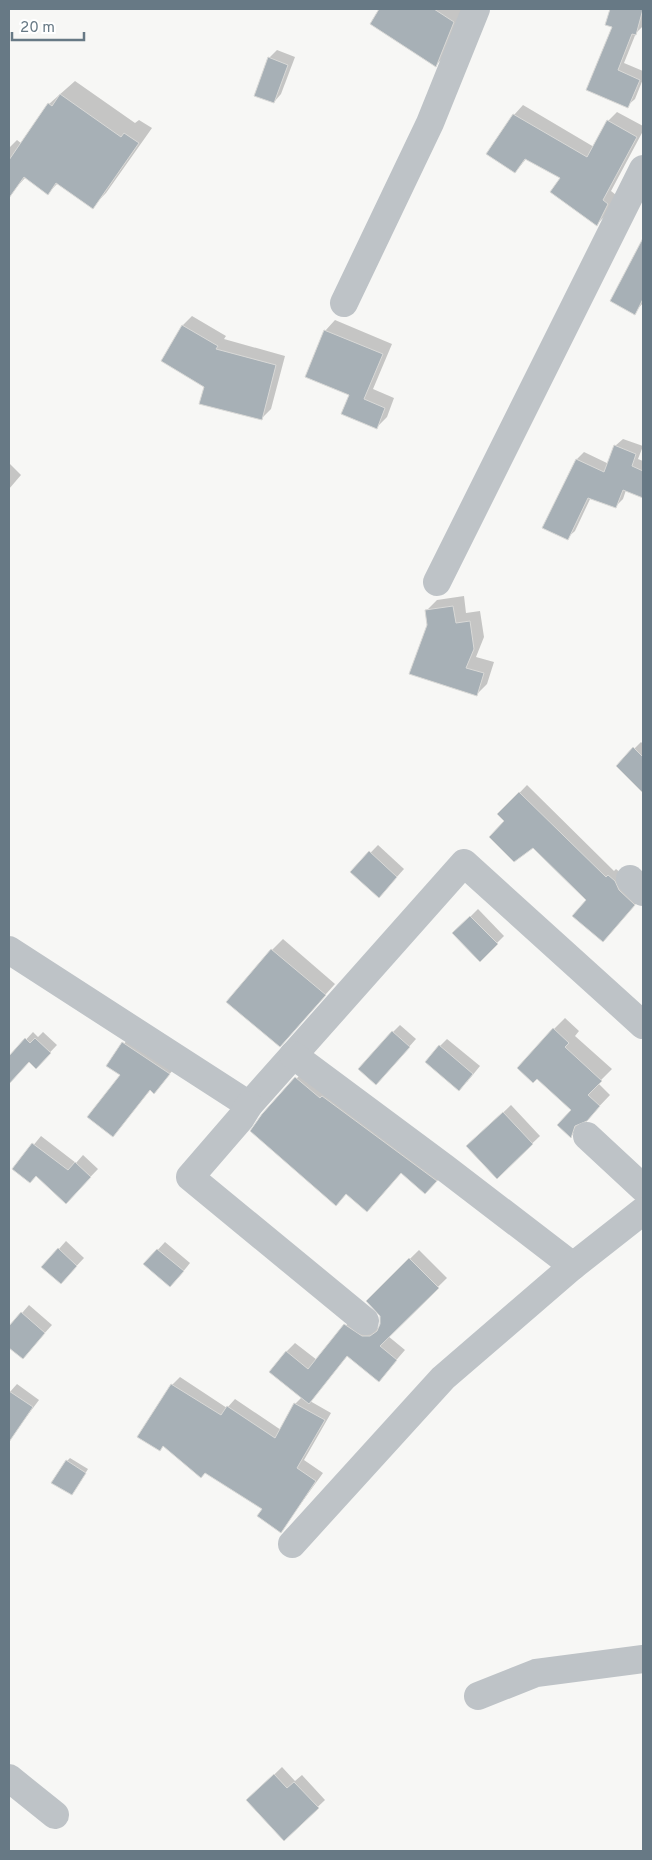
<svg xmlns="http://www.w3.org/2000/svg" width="652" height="1860" viewBox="0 0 652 1860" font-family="Overpass,sans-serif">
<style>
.shadow{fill:#0003}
.building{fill:#a7b0b6;stroke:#d9d9d7}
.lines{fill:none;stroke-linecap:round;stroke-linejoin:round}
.minor{stroke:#bec3c7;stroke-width:28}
</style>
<rect width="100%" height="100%" fill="#f7f7f5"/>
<g class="shadow">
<path d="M 380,9 L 464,9 L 445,56 L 436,65 L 371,24 Z"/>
<path d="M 611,9 L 643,9 L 643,26 L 636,33 L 624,63 L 643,71 L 643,79 L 635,99 L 627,106 L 587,90 L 614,27 L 606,24 Z"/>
<path d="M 277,50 L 295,57 L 281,94 L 274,102 L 269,58 Z"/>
<path d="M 75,81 L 135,123 L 139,120 L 152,128 L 106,193 L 92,207 L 58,183 L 48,193 L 26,177 L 10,194 L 9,148 L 17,140 L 22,144 L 49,104 Z"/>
<path d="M 523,105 L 594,147 L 608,121 L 617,112 L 643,126 L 643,131 L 611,191 L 616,195 L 606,215 L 597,224 L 562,177 L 527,158 L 515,172 L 514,115 Z"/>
<path d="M 639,255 L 643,257 L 643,303 L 634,313 Z"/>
<path d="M 192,316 L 226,336 L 224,339 L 285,356 L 271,409 L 261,419 L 205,386 L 183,325 Z"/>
<path d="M 335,320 L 392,344 L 373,389 L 394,398 L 387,417 L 377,427 L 350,394 L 325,331 Z"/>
<path d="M 623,439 L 643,446 L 638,459 L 643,461 L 643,491 L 639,495 L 626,490 L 623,499 L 615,507 L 591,497 L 575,531 L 567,538 L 544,527 L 577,459 L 584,452 L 609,464 L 615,446 Z"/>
<path d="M 9,463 L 21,475 L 9,489 Z"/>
<path d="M 464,596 L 466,613 L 480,611 L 484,637 L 476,657 L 494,662 L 487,684 L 476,695 L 429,625 L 426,611 L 437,600 Z"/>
<path d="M 641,742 L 643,744 L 643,790 L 617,766 Z"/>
<path d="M 527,785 L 614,871 L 616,869 L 622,874 L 642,897 L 610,933 L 588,900 L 499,814 Z"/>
<path d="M 378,845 L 404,869 L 386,889 L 352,872 Z"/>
<path d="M 478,909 L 504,936 L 480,960 L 454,933 Z"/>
<path d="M 283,939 L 335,984 L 290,1034 L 272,950 Z"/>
<path d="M 565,1018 L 579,1031 L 575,1036 L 612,1069 L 598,1083 L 610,1095 L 571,1136 L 573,1110 L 554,1029 Z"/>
<path d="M 400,1025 L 416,1039 L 383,1076 L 393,1032 Z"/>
<path d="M 33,1032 L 38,1037 L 43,1032 L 57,1045 L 36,1067 L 29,1061 L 13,1077 L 9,1073 L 9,1058 Z"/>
<path d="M 130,1036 L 176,1066 L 161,1085 L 151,1089 L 119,1128 L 122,1075 L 108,1065 Z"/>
<path d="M 447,1039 L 480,1066 L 467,1082 L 440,1046 Z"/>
<path d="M 310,1064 L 439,1179 L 425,1193 L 402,1172 L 367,1210 L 347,1193 L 336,1204 L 263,1115 Z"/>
<path d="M 511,1105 L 540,1136 L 497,1177 L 468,1146 Z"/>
<path d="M 41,1136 L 76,1163 L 83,1155 L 98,1169 L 73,1195 L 37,1175 L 14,1169 Z"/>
<path d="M 66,1241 L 84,1258 L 68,1275 L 43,1267 Z"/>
<path d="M 165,1242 L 190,1263 L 178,1278 L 145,1264 Z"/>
<path d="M 419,1250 L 447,1278 L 388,1336 L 405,1350 L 379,1380 L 348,1355 L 310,1401 L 331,1413 L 304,1460 L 323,1473 L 281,1531 L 264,1508 L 164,1445 L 160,1450 L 139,1436 L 172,1385 L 180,1377 L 227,1408 L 235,1399 L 281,1430 L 295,1404 L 302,1397 L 286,1352 L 295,1343 L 317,1360 L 354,1316 L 371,1328 L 380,1327 L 381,1315 L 367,1301 Z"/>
<path d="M 29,1305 L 52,1325 L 22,1358 L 9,1346 L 9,1328 Z"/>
<path d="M 17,1384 L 39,1400 L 12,1436 L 9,1434 L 9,1393 Z"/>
<path d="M 70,1458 L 88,1469 L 75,1490 L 67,1461 Z"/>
<path d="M 282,1767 L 295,1781 L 302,1775 L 325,1800 L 284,1839 L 248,1800 Z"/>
</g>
<g class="building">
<path d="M 379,9 L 434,9 L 454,22 L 436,67 L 370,24 Z"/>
<path d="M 610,9 L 643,9 L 636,35 L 632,34 L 618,70 L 640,80 L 628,108 L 586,90 L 612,27 L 605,25 Z"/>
<path d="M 268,57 L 288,65 L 274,103 L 254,96 Z"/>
<path d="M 60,94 L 121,137 L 124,133 L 139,143 L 93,209 L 56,183 L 48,195 L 24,177 L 9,198 L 9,160 L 48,103 L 52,106 Z"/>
<path d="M 513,114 L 587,157 L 607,120 L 637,137 L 603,200 L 608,204 L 597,226 L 550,192 L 560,178 L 525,159 L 515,173 L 486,154 Z"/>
<path d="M 643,238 L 643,299 L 635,315 L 610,301 Z"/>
<path d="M 182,325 L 218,346 L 216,349 L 276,365 L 262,420 L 199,404 L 204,387 L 161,361 Z"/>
<path d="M 324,330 L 383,354 L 364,399 L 385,408 L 377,429 L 341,414 L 349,395 L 305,377 Z"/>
<path d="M 614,445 L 636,454 L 632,466 L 643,471 L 643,498 L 623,490 L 616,508 L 588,498 L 568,540 L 542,528 L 576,459 L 604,472 Z"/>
<path d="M 453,606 L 456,623 L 470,621 L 474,649 L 466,668 L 484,673 L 477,696 L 409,674 L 427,625 L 425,610 Z"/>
<path d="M 633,747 L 643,757 L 643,793 L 616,766 Z"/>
<path d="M 519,792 L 606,877 L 608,875 L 615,881 L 619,890 L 635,905 L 603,942 L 572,916 L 586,900 L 533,848 L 514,862 L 489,837 L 504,821 L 497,814 Z"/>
<path d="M 369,851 L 397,877 L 379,898 L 350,872 Z"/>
<path d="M 470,916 L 498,944 L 480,962 L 452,933 Z"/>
<path d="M 271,949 L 326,995 L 280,1047 L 226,1002 Z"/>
<path d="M 553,1028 L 569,1043 L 565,1047 L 602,1081 L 588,1095 L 600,1106 L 587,1121 L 575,1126 L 571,1138 L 557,1125 L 571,1110 L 537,1079 L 533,1083 L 517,1068 Z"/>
<path d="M 392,1031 L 410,1047 L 376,1085 L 358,1069 Z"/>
<path d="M 25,1038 L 30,1043 L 35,1038 L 51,1053 L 36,1069 L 29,1062 L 9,1084 L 9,1056 Z"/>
<path d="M 122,1042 L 170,1074 L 154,1094 L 150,1090 L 113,1137 L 87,1117 L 120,1075 L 106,1066 Z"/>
<path d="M 439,1045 L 473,1074 L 459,1091 L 425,1062 Z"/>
<path d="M 295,1077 L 320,1098 L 322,1096 L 437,1181 L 425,1194 L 401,1173 L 367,1212 L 346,1194 L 336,1206 L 250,1131 L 262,1114 Z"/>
<path d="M 503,1112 L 533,1144 L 497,1179 L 466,1146 Z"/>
<path d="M 32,1143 L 68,1170 L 75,1162 L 91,1177 L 66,1204 L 36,1176 L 30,1183 L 12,1169 Z"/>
<path d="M 58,1248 L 77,1266 L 61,1284 L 41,1267 Z"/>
<path d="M 157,1249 L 184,1271 L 170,1287 L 143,1264 Z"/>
<path d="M 409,1258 L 439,1288 L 380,1346 L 397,1360 L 379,1382 L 347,1356 L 309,1404 L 269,1372 L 286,1351 L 308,1369 L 344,1324 L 362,1336 L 370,1336 L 377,1331 L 380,1324 L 380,1316 L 366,1301 Z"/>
<path d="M 21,1312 L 45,1333 L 23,1359 L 9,1348 L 9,1326 Z"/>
<path d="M 171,1384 L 221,1415 L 227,1406 L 275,1438 L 294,1403 L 325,1420 L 297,1468 L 316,1481 L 281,1533 L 257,1516 L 262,1509 L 205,1473 L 201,1478 L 163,1446 L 160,1451 L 137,1437 Z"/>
<path d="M 9,1391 L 33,1407 L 9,1442 Z"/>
<path d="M 66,1460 L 86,1473 L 72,1495 L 51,1483 Z"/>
<path d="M 274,1774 L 287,1788 L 294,1782 L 319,1808 L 284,1841 L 246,1800 Z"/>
</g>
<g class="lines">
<g class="minor">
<path d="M 344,303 L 430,123 L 476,9"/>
<path d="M 437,582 L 643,169"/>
<path d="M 630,879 L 643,892"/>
<path d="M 9,950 L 249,1105 L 464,863 L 643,1025"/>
<path d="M 293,1055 L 445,1168 L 573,1266"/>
<path d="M 249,1105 L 241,1118 L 190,1177 L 365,1321"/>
<path d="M 587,1136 L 643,1188"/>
<path d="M 292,1544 L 443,1378 L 573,1266 L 643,1211"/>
<path d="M 478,1696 L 536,1673 L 643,1659"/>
<path d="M 9,1778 L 55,1815"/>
</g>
</g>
<rect width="652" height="1860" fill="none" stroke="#677985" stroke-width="20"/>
<path d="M12 32v8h72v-8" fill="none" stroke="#677985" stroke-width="2.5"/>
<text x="20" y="32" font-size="15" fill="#677985" stroke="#ffffff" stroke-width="4" paint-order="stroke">20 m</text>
</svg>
